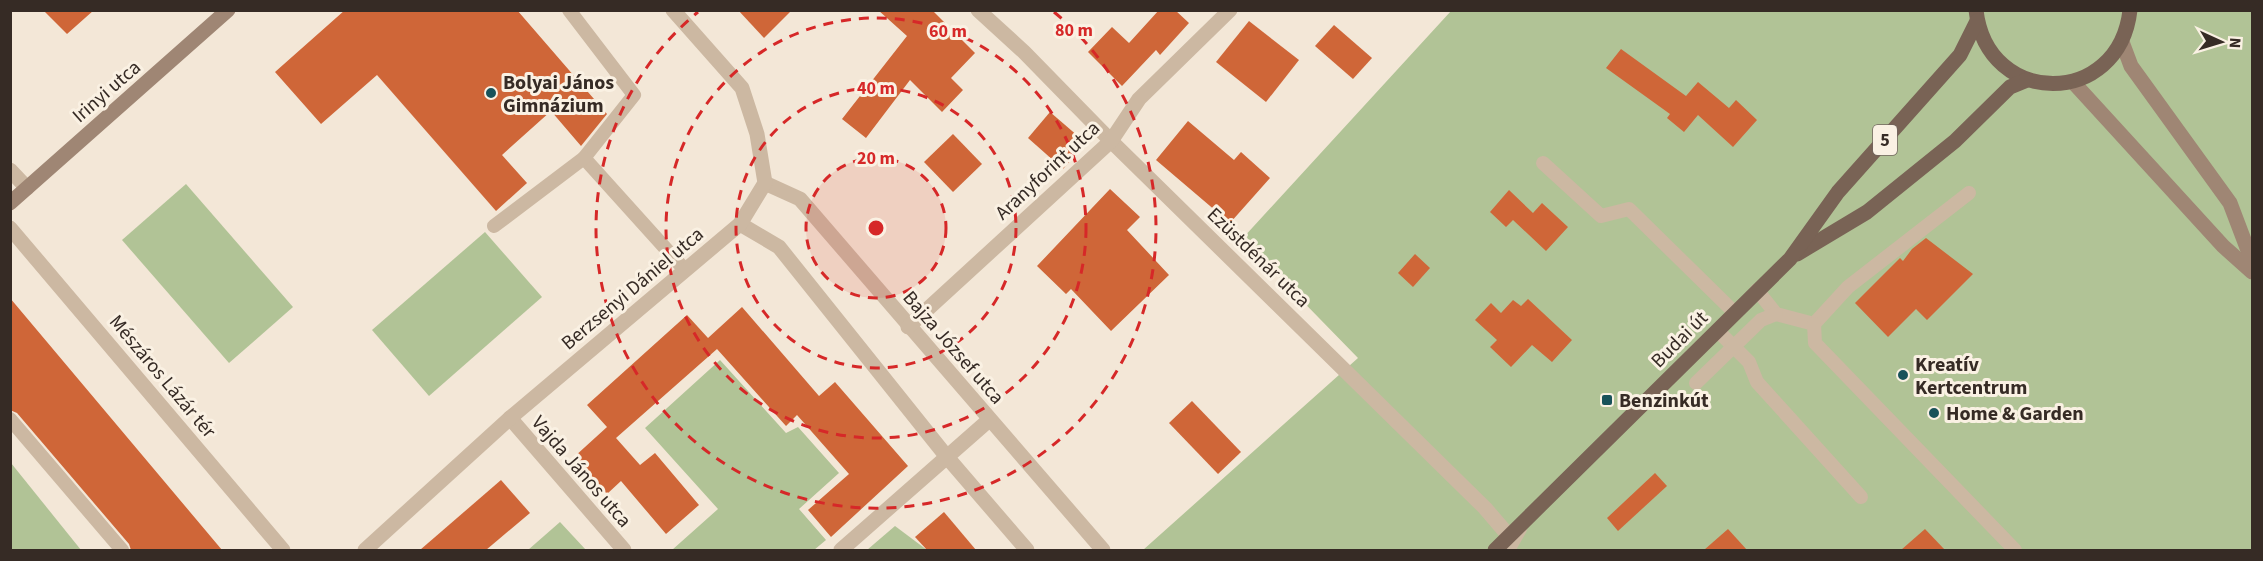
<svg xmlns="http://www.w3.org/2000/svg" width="2263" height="561" viewBox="0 0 2263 561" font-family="'Source Sans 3',sans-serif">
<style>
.green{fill:#b1c396}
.building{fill:#cf6638}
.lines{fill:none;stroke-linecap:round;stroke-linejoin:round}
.lane{stroke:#ccb8a2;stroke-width:14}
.street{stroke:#ccb8a2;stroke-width:15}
.secondary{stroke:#9f8674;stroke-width:15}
.primary{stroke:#796355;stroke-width:15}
.ring{fill:none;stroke:#d62828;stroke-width:3;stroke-dasharray:10 8}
.poi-dot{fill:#18525a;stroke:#faf1e3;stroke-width:2}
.labels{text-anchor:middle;stroke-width:6;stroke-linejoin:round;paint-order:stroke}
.shield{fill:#faf1e3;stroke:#71665e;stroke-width:1.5}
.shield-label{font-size:18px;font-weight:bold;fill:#362b25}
.poi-label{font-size:20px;font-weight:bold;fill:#362b25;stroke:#faf1e3;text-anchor:start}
.street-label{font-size:20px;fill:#362b25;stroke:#faf1e3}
.centre{fill:#d62828;stroke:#faf1e3;stroke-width:3}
.ring-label{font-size:18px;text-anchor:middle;font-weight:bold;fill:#d62828;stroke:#faf1e3;stroke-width:6;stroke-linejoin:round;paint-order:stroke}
</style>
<rect width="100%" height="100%" fill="#f3e7d7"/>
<g class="green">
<path d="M 1451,11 L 2252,11 L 2252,550 L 1143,550 L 1358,358 L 1242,239 Z"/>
<path d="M 186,184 L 293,307 L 229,363 L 122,240 Z"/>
<path d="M 485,232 L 542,297 L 429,396 L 372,330 Z"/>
<path d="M 720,360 L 786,433 L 798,427 L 839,473 L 799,509 L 826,540 L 814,550 L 672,550 L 718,509 L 645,428 Z"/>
<path d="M 10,463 L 11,463 L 81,550 L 11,550 Z"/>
<path d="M 560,522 L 586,550 L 528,550 Z"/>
<path d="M 895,526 L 927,550 L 867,550 Z"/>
</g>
<g class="building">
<path d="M 43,10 L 94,10 L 67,34 Z"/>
<path d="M 345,10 L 517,10 L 607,114 L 581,146 L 551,111 L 502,155 L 527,183 L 496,211 L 377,75 L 321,124 L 275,72 Z"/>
<path d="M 738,10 L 792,10 L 764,38 Z"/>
<path d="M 878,10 L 932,10 L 975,53 L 951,78 L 963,90 L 942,112 L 910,80 L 866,138 L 842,119 L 907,36 Z"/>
<path d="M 1159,10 L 1175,10 L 1189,23 L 1160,55 L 1156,50 L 1122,86 L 1088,52 L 1112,27 L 1129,43 Z"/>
<path d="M 1249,21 L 1299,60 L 1266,102 L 1216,62 Z"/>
<path d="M 1334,25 L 1372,58 L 1353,79 L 1315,46 Z"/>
<path d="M 1621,49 L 1686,96 L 1698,82 L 1729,108 L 1736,100 L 1757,120 L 1733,147 L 1698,115 L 1684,132 L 1667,118 L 1670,114 L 1606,68 Z"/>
<path d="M 1050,112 L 1086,143 L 1063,169 L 1028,138 Z"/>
<path d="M 1188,121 L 1234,160 L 1241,152 L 1270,178 L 1230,223 L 1156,160 Z"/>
<path d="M 953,134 L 982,164 L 953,192 L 924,162 Z"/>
<path d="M 1110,189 L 1140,217 L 1127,230 L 1169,275 L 1111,331 L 1071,289 L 1066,294 L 1037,266 Z"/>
<path d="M 1509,190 L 1533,213 L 1542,203 L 1568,227 L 1546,251 L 1513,220 L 1506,227 L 1490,212 Z"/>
<path d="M 1926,238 L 1973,274 L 1927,320 L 1916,309 L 1888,337 L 1855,303 L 1900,258 L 1903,261 L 1912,249 Z"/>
<path d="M 1415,254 L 1430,268 L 1413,287 L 1398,273 Z"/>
<path d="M 10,298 L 222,550 L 131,550 L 129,544 L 17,413 L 10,410 Z"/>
<path d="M 1528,299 L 1572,340 L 1552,362 L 1532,345 L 1511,367 L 1490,347 L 1497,340 L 1475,320 L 1491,303 L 1501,313 L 1513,300 L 1521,306 Z"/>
<path d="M 742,307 L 819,396 L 835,382 L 908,466 L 831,537 L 808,510 L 849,474 L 797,415 L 786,426 L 717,349 L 616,438 L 640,465 L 655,453 L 699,505 L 666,534 L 621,481 L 607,494 L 574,457 L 607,427 L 587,405 L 687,315 L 708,338 Z"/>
<path d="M 1192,401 L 1241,452 L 1218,474 L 1169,423 Z"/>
<path d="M 1655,473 L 1667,486 L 1618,531 L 1607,518 Z"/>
<path d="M 501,480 L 530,513 L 486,550 L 420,550 Z"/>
<path d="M 944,512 L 976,550 L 927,550 L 915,537 Z"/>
<path d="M 1728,529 L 1747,550 L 1704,550 Z"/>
<path d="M 1925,529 L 1945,550 L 1901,550 Z"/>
</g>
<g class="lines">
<g class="lane">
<path d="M 569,10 L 634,95 L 584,158 L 685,270"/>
<path d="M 1543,163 L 1601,216 L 1629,209 L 1735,313"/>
<path d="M 494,226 L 584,158"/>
<path d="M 1757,290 L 1776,314 L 1814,324 L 1848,287 L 1969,193"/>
<path d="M 1814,324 L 1815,343 L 2015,550"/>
<path d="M 1718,331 L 1749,362 L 1757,382 L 1861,497"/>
<path d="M 1696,383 L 1761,320 L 1776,314"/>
<path d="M 10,419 L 122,550"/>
<path d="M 1508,550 L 1520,529"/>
</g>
<g class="street">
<path d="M 978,10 L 1024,52 L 1111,141 L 1485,508 L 1509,536"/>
<path d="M 10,170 L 27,188"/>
<path d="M 765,183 L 800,199 L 1103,550"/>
<path d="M 740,224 L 779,247 L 947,457 L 1027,550"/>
<path d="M 10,228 L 283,550"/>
<path d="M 908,327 L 1111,141 L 1139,99 L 1230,10"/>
<path d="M 510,418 L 624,550"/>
<path d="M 365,550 L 510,418 L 740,224 L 765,183 L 757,134 L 742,88 L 673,10"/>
<path d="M 841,550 L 989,420"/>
</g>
<g class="secondary">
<path d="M 2122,42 L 2131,66 L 2230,203 L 2252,261"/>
<path d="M 2073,82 L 2223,246 L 2252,272"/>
<path d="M 10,203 L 228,10"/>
</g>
<g class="primary">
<path d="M 1976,10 C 1987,108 2119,108 2130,10"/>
<path d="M 1797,254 L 1867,212 L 1955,141 L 2010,87 L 2027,80"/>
<path d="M 1495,550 L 1790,259 L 1838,192 L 1960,55 L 1977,21"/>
</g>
</g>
<circle cx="876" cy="228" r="70" fill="#d62828" fill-opacity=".12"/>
<g class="ring">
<circle cx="876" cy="228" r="70"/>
<circle cx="876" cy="228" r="140"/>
<circle cx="876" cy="228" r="210"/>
<path d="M1054 12A280 280 0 1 1 698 12"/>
</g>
<g class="poi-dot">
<circle cx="491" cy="93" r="6"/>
<circle cx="1903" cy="375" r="6"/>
<rect x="1601" y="394" width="12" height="12" rx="3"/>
<circle cx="1934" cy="413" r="6"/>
</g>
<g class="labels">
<rect class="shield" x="1873" y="125" width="24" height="30" rx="4.5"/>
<g class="shield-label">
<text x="1885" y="146">5</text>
</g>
<g class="poi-label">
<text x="503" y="89">Bolyai János<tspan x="503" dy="23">Gimnázium</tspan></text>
<text x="1915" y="371">Kreatív<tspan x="1915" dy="23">Kertcentrum</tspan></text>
<text x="1619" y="407">Benzinkút</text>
<text x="1946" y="420">Home &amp; Garden</text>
</g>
<g class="street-label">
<text transform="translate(106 91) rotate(-41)" y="7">Irinyi utca</text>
<text transform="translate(1047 170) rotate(-43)" y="7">Aranyforint utca</text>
<text transform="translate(1259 257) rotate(44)" y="7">Ezüstdénár utca</text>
<text transform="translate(632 288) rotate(-40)" y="7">Berzsenyi Dániel utca</text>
<text transform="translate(1679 339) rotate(-45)" y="7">Budai út</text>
<text transform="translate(954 347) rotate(49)" y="7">Bajza József utca</text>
<text transform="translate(163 376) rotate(50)" y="7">Mészáros Lázár tér</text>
<text transform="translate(582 471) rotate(49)" y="7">Vajda János utca</text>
</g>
</g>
<circle cx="876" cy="228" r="9" class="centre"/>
<g class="ring-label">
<text x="1074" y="36">80 m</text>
<text x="948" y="37">60 m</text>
<text x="876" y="94">40 m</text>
<text x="876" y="164">20 m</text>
</g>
<rect width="2263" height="561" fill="none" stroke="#362b25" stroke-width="24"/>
<g transform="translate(2221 42) rotate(94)" stroke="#faf1e3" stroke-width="4.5" paint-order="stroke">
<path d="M0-4.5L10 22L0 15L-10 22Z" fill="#362b25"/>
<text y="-9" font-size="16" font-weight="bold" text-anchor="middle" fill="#362b25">N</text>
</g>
</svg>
